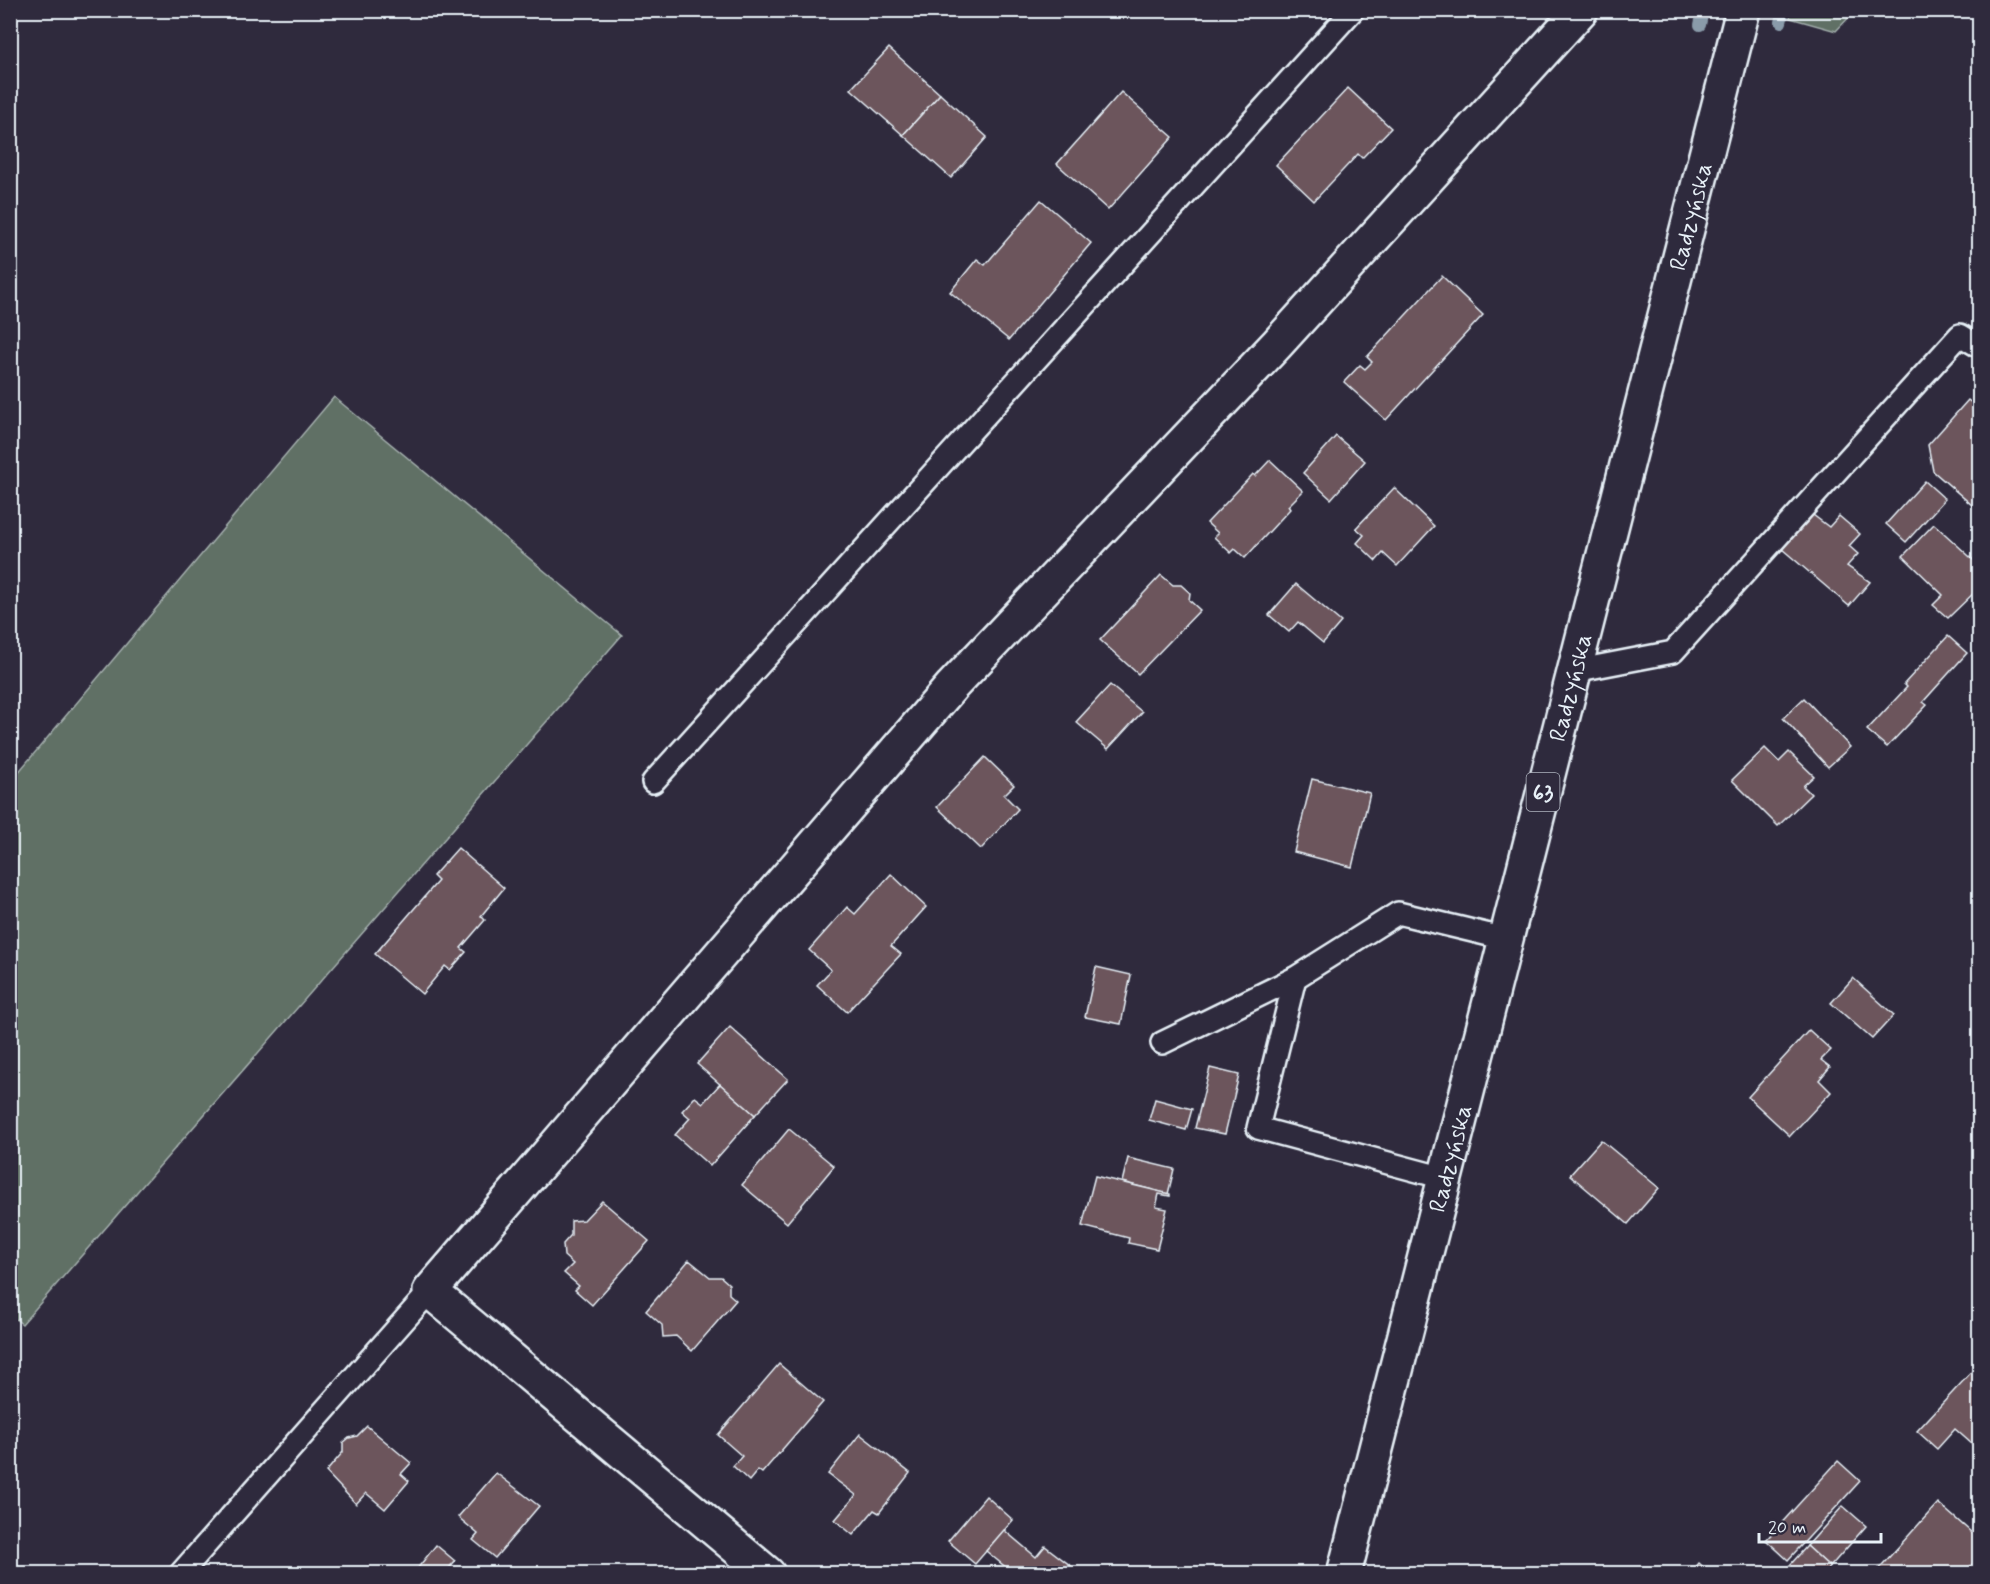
<svg xmlns="http://www.w3.org/2000/svg" width="1990" height="1584" viewBox="0 0 1990 1584" font-family="Mynerve,sans-serif">
<style>
.green{fill:#616f65;stroke:#a4b0ae;stroke-width:1.5}
.lines{fill:none;stroke-linecap:round;stroke-linejoin:round}
.stream{stroke:#8a9baa;stroke-width:12}
.building{fill:#6c555c;stroke:#e8f1f8;stroke-width:1.5}
.lane-casing{stroke:#e8f1f8;stroke-width:26}
.street-casing{stroke:#e8f1f8;stroke-width:38}
.primary-casing{stroke:#e8f1f8;stroke-width:38}
.lane{stroke:#2f2a3d;stroke-width:21}
.street{stroke:#2f2a3d;stroke-width:33}
.primary{stroke:#2f2a3d;stroke-width:33}
.labels{text-anchor:middle;stroke-width:4.5;stroke-linejoin:round;paint-order:stroke}
.shield{fill:#2f2a3d;stroke:#b0b5c0;stroke-width:1.5}
.shield-label{font-size:22px;font-weight:bold;fill:#e8f1f8}
.street-label{font-size:24px;fill:#e8f1f8;stroke:#2f2a3d}
</style>
<rect width="100%" height="100%" fill="#2f2a3d"/>
<filter id="ink" filterUnits="userSpaceOnUse"><feTurbulence type="fractalNoise" baseFrequency=".0167" numOctaves="2"/><feDisplacementMap in="SourceGraphic" scale="12" xChannelSelector="R" yChannelSelector="G"/><feConvolveMatrix kernelMatrix="1 2 1 2 8 2 1 2 1" color-interpolation-filters="sRGB"/></filter>
<g filter="url(#ink)">
<g class="green">
<path d="M 1791,11 L 1792,10 L 1855,11 L 1836,31 L 1790,18 Z"/>
<path d="M 334,397 L 622,635 L 22,1324 L 10,1315 L 11,781 Z"/>
</g>
<g class="lines">
<g class="stream">
<path d="M 1781,22 L 1784,10"/>
<path d="M 1700,25 L 1703,10"/>
</g>
</g>
<g class="building">
<path d="M 889,48 L 940,94 L 903,135 L 851,89 Z"/>
<path d="M 1348,88 L 1391,128 L 1362,158 L 1358,154 L 1314,201 L 1276,165 Z"/>
<path d="M 1121,92 L 1173,137 L 1108,210 L 1057,164 Z"/>
<path d="M 940,94 L 987,137 L 951,178 L 903,135 Z"/>
<path d="M 1041,200 L 1091,243 L 1009,340 L 950,292 L 977,259 L 985,265 Z"/>
<path d="M 1442,276 L 1483,315 L 1386,420 L 1344,382 L 1360,365 L 1365,369 L 1372,362 L 1367,357 Z"/>
<path d="M 1968,400 L 1980,410 L 1980,512 L 1933,471 L 1928,445 Z"/>
<path d="M 1336,436 L 1365,461 L 1331,499 L 1303,473 Z"/>
<path d="M 1270,460 L 1303,491 L 1288,506 L 1290,509 L 1245,558 L 1235,549 L 1231,553 L 1214,537 L 1218,533 L 1207,523 L 1253,474 L 1255,476 Z"/>
<path d="M 1925,481 L 1945,499 L 1906,542 L 1886,524 Z"/>
<path d="M 1394,488 L 1434,526 L 1397,566 L 1383,553 L 1376,561 L 1357,543 L 1364,535 L 1356,528 Z"/>
<path d="M 1813,515 L 1829,527 L 1839,516 L 1860,534 L 1849,546 L 1858,554 L 1847,566 L 1870,582 L 1849,606 L 1782,549 Z"/>
<path d="M 1934,524 L 1980,566 L 1980,587 L 1948,618 L 1933,605 L 1943,595 L 1903,556 Z"/>
<path d="M 1161,575 L 1173,585 L 1181,585 L 1190,593 L 1189,600 L 1200,610 L 1138,674 L 1100,640 Z"/>
<path d="M 1296,584 L 1341,622 L 1323,643 L 1298,622 L 1289,632 L 1269,615 Z"/>
<path d="M 1948,636 L 1967,653 L 1923,702 L 1927,705 L 1887,747 L 1867,730 L 1907,687 L 1904,684 Z"/>
<path d="M 1110,685 L 1142,712 L 1108,749 L 1076,722 Z"/>
<path d="M 1804,698 L 1850,747 L 1828,767 L 1783,718 Z"/>
<path d="M 1765,748 L 1779,762 L 1789,752 L 1814,776 L 1803,786 L 1811,794 L 1778,826 L 1732,780 Z"/>
<path d="M 985,757 L 1014,785 L 1004,795 L 1018,809 L 981,849 L 937,807 Z"/>
<path d="M 1312,779 L 1370,793 L 1352,867 L 1294,852 Z"/>
<path d="M 458,848 L 504,888 L 481,916 L 485,920 L 461,948 L 466,952 L 450,970 L 445,966 L 422,994 L 375,954 L 438,881 L 433,876 Z"/>
<path d="M 891,874 L 926,907 L 891,946 L 901,954 L 847,1012 L 817,985 L 831,970 L 809,950 L 847,907 L 855,914 Z"/>
<path d="M 1096,967 L 1131,975 L 1121,1024 L 1085,1017 Z"/>
<path d="M 1853,978 L 1894,1015 L 1872,1039 L 1831,1003 Z"/>
<path d="M 730,1027 L 788,1079 L 755,1115 L 697,1064 Z"/>
<path d="M 1809,1030 L 1831,1050 L 1821,1060 L 1830,1067 L 1819,1080 L 1831,1092 L 1790,1136 L 1748,1097 Z"/>
<path d="M 1210,1068 L 1239,1075 L 1225,1134 L 1195,1128 Z"/>
<path d="M 720,1084 L 755,1115 L 710,1166 L 675,1135 L 690,1118 L 682,1111 L 695,1097 L 703,1103 Z"/>
<path d="M 1155,1099 L 1192,1109 L 1186,1130 L 1149,1120 Z"/>
<path d="M 789,1129 L 834,1166 L 787,1223 L 742,1185 Z"/>
<path d="M 1601,1140 L 1659,1188 L 1628,1224 L 1570,1175 Z"/>
<path d="M 1128,1158 L 1174,1169 L 1168,1194 L 1122,1182 Z"/>
<path d="M 1095,1176 L 1170,1194 L 1170,1196 L 1159,1194 L 1156,1207 L 1167,1209 L 1157,1249 L 1128,1243 L 1129,1238 L 1082,1226 Z"/>
<path d="M 602,1201 L 649,1241 L 592,1305 L 575,1290 L 579,1286 L 564,1273 L 573,1264 L 564,1256 L 563,1244 L 571,1235 L 571,1221 L 584,1220 Z"/>
<path d="M 689,1260 L 710,1277 L 721,1277 L 729,1284 L 729,1294 L 736,1300 L 692,1351 L 676,1336 L 663,1337 L 662,1325 L 646,1311 Z"/>
<path d="M 779,1364 L 823,1402 L 762,1473 L 758,1470 L 749,1481 L 733,1466 L 742,1456 L 718,1435 Z"/>
<path d="M 1977,1366 L 1980,1369 L 1980,1451 L 1955,1429 L 1937,1449 L 1917,1431 Z"/>
<path d="M 367,1426 L 411,1463 L 401,1474 L 409,1481 L 385,1509 L 366,1493 L 356,1504 L 326,1472 L 343,1452 L 343,1443 L 349,1438 L 357,1436 Z"/>
<path d="M 860,1434 L 910,1473 L 879,1513 L 874,1510 L 853,1535 L 835,1520 L 856,1495 L 828,1474 Z"/>
<path d="M 1838,1461 L 1860,1481 L 1788,1560 L 1766,1540 Z"/>
<path d="M 496,1473 L 539,1506 L 495,1558 L 473,1540 L 478,1534 L 458,1517 Z"/>
<path d="M 986,1496 L 1013,1520 L 975,1564 L 948,1541 Z"/>
<path d="M 1938,1503 L 1980,1540 L 1980,1556 L 1963,1574 L 1874,1574 Z"/>
<path d="M 1843,1506 L 1866,1526 L 1830,1567 L 1807,1546 Z"/>
<path d="M 1004,1530 L 1036,1557 L 1045,1546 L 1071,1566 L 1065,1574 L 1014,1574 L 986,1551 Z"/>
<path d="M 436,1545 L 455,1561 L 444,1574 L 413,1574 Z"/>
<path d="M 1807,1546 L 1830,1567 L 1824,1574 L 1782,1574 Z"/>
<path d="M 1699,1563 L 1711,1574 L 1690,1574 Z"/>
</g>
<g class="lines">
<defs>
<g id="lane">
<path d="M 1574,671 L 1673,652 L 1960,335 L 1980,347"/>
<path d="M 653,782 L 1353,10"/>
<path d="M 1295,978 L 1258,1128 L 1444,1178"/>
<path d="M 1162,1043 L 1295,978 L 1398,913 L 1506,939"/>
<path d="M 180,1574 L 430,1291"/>
</g>
<path id="street" d="M 768,1574 L 430,1291 L 952,686 L 1277,344 L 1581,10"/>
<g id="primary">
<path id="s1" d="M 1344,1574 L 1743,10"/>
</g>
</defs>
<use href="#lane" class="lane-casing"/>
<use href="#street" class="street-casing"/>
<use href="#primary" class="primary-casing"/>
<use href="#lane" class="lane"/>
<use href="#street" class="street"/>
<use href="#primary" class="primary"/>
</g>
</g>
<g class="labels">
<rect class="shield" x="1526.5" y="773" width="33" height="38" rx="4.5"/>
<g class="shield-label">
<text x="1543" y="800">63</text>
</g>
<g class="street-label">
<text dy="8" stroke="none"><textPath href="#s1" startOffset="1401">Radzyńska</textPath></text>
<text dy="8" stroke="none"><textPath href="#s1" startOffset="915">Radzyńska</textPath></text>
<text dy="8" stroke="none"><textPath href="#s1" startOffset="429">Radzyńska</textPath></text>
</g>
</g>
<rect width="1990" height="1584" fill="none" stroke="#2f2a3d" stroke-width="36"/>
<rect x="18" y="18" width="1954" height="1548" fill="none" stroke="#e8f1f8" stroke-width="2" filter="url(#ink)"/>
<path d="M1759 1533v9h122v-9" fill="none" stroke="#e8f1f8" stroke-width="3"/>
<text x="1768" y="1533" font-size="18" fill="#e8f1f8" stroke="#2f2a3d" stroke-width="4.5" paint-order="stroke">20 m</text>
</svg>
